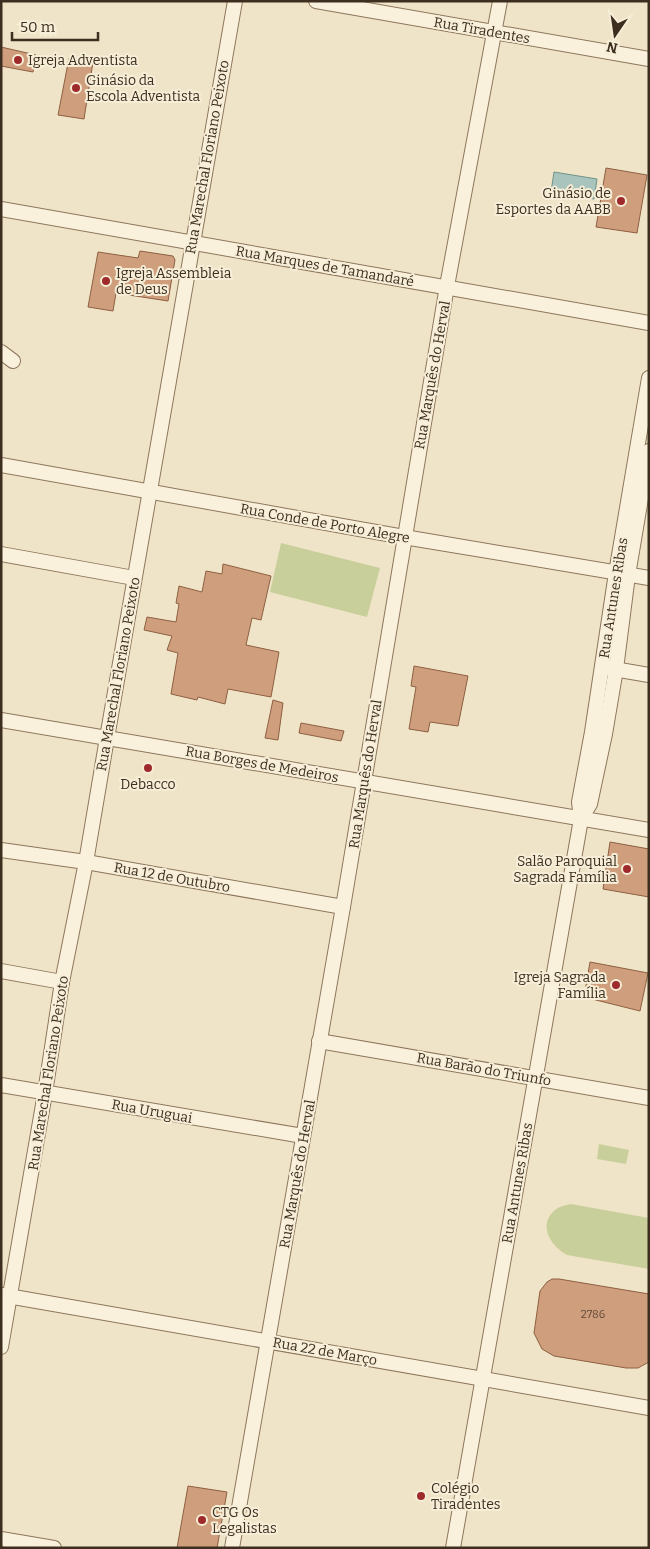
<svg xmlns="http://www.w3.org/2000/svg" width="650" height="1549" viewBox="0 0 650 1549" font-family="Bitter,serif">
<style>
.green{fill:#c9cf9b}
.water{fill:#a9c4bc;stroke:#6f938a}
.building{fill:#cf9f7d;stroke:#8d5f41}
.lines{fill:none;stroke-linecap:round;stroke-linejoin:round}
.minor-casing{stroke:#8d765c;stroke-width:16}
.minor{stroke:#faf1dc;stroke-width:14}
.poi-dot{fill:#9e2a2b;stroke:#f7eed8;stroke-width:2}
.labels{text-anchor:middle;stroke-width:4;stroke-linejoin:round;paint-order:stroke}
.number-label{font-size:11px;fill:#624a37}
.street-label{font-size:14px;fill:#3d2e20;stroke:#f7eed8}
.poi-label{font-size:14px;fill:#3d2e20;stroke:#f7eed8;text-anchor:start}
</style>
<rect width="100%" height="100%" fill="#f0e4c8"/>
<g class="green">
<path d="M 281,543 L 380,568 L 367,617 L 270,592 Z"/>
<path d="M 599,1144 L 629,1150 L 626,1164 L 597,1159 Z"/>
<path d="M 571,1204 L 649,1218 L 649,1269 L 567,1255 C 552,1247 538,1227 553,1212 C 557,1207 565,1205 571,1204 Z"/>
</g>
<path class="water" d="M 554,172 L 597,179 L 594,199 L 551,192 Z"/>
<g class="building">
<path d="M 1,47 L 36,55 L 33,72 L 1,66 Z"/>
<path d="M 69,58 L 93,62 L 84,119 L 58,115 Z"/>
<path d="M 606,168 L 647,175 L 637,233 L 596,227 Z"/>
<path d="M 140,251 L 173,256 L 175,260 L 168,301 L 116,293 L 113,311 L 88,307 L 98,252 L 138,258 Z"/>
<path d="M 223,564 L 271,576 L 261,620 L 252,618 L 246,645 L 279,652 L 271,697 L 228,689 L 225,704 L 198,697 L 197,700 L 171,694 L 178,653 L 167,650 L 172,636 L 144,630 L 147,617 L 176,622 L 179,604 L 176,603 L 179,586 L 202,592 L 206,571 L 222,574 Z"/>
<path d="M 414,666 L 468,676 L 458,726 L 430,722 L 428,732 L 409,729 L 416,687 L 411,686 Z"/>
<path d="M 273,700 L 283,703 L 278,740 L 265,738 Z"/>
<path d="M 301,723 L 344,731 L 341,741 L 299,733 Z"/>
<path d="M 610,842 L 649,849 L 649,897 L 603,889 Z"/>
<path d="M 590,962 L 648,973 L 640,1011 L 584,997 Z"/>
<path d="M 552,1279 L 559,1279 L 649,1294 L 649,1362 L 638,1368 L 626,1368 L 554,1356 L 542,1349 L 534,1333 L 540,1291 L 547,1282 Z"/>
<path d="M 188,1486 L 227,1492 L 217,1548 L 177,1548 Z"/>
</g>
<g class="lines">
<defs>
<g id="minor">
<path d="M 316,1 L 649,59"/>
<path d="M 1,209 L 649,323"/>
<path d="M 1,352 L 13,361"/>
<path d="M 1,465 L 404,537 L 649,578"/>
<path d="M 1,554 L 134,578"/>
<path d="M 608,668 L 649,675"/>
<path d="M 1,720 L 649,830"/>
<path d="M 581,819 L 590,804 L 605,734 L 616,669 L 628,575 L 649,451"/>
<path d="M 1,850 L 86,862 L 343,907"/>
<path d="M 1,971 L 62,982"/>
<path d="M 319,1041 L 649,1098"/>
<path d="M 1,1085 L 303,1136"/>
<path d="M 2,1295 L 649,1408"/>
<path d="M 1,1347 L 45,1093 L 62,982 L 86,862 L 107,738 L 235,1"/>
<path d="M 1,1539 L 54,1548"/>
<path d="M 232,1548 L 343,907 L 447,286 L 500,1"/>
<path d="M 453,1548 L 581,819 L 579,802 L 592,732 L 616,573 L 649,378"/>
</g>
</defs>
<use href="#minor" class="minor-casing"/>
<use href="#minor" class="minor"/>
</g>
<g class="poi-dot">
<circle cx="18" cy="60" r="5"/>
<circle cx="76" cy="88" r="5"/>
<circle cx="621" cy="201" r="5"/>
<circle cx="106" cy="281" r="5"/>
<circle cx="148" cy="768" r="5"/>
<circle cx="627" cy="869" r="5"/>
<circle cx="616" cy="985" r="5"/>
<circle cx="421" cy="1496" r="5"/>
<circle cx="202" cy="1520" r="5"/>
</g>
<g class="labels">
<g class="number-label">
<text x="593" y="1318">2786</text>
</g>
<g class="street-label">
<text transform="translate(482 30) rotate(10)" y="5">Rua Tiradentes</text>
<text transform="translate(207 157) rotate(-80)" y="5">Rua Marechal Floriano Peixoto</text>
<text transform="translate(325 266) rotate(10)" y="5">Rua Marques de Tamandaré</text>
<text transform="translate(432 375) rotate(-80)" y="5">Rua Marquês do Herval</text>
<text transform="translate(325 523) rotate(10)" y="5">Rua Conde de Porto Alegre</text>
<text transform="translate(613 598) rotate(-81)" y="5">Rua Antunes Ribas</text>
<text transform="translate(118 674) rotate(-80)" y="5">Rua Marechal Floriano Peixoto</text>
<text transform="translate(262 764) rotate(10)" y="5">Rua Borges de Medeiros</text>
<text transform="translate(365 774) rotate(-81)" y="5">Rua Marquês do Herval</text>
<text transform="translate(172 877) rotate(10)" y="5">Rua 12 de Outubro</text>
<text transform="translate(484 1069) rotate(10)" y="5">Rua Barão do Triunfo</text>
<text transform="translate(48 1073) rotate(-81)" y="5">Rua Marechal Floriano Peixoto</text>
<text transform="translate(152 1111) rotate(10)" y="5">Rua Uruguai</text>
<text transform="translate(297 1174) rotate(-80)" y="5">Rua Marquês do Herval</text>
<text transform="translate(517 1183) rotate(-80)" y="5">Rua Antunes Ribas</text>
<text transform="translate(325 1351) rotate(10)" y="5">Rua 22 de Março</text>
</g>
<g class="poi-label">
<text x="28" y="65">Igreja Adventista</text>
<text x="86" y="85">Ginásio da<tspan x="86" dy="16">Escola Adventista</tspan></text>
<text x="611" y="198" text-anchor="end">Ginásio de<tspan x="611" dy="16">Esportes da AABB</tspan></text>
<text x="116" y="278">Igreja Assembleia<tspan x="116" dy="16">de Deus</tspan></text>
<text x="148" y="789" text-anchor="middle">Debacco</text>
<text x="617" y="866" text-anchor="end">Salão Paroquial<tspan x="617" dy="16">Sagrada Família</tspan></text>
<text x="606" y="982" text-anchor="end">Igreja Sagrada<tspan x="606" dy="16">Família</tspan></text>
<text x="431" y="1493">Colégio<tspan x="431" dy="16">Tiradentes</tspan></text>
<text x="212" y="1517">CTG Os<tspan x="212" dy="16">Legalistas</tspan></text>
</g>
</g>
<rect width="650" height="1549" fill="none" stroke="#3d2e20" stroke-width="5"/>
<g transform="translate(615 35) rotate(193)" stroke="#f7eed8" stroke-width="4" paint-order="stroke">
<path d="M0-4L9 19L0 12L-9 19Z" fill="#3d2e20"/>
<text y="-8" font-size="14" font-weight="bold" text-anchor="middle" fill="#3d2e20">N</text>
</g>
<path d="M12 32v8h86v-8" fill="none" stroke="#3d2e20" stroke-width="2.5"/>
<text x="20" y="32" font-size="15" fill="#3d2e20" stroke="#f7eed8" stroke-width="4" paint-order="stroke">50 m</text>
</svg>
